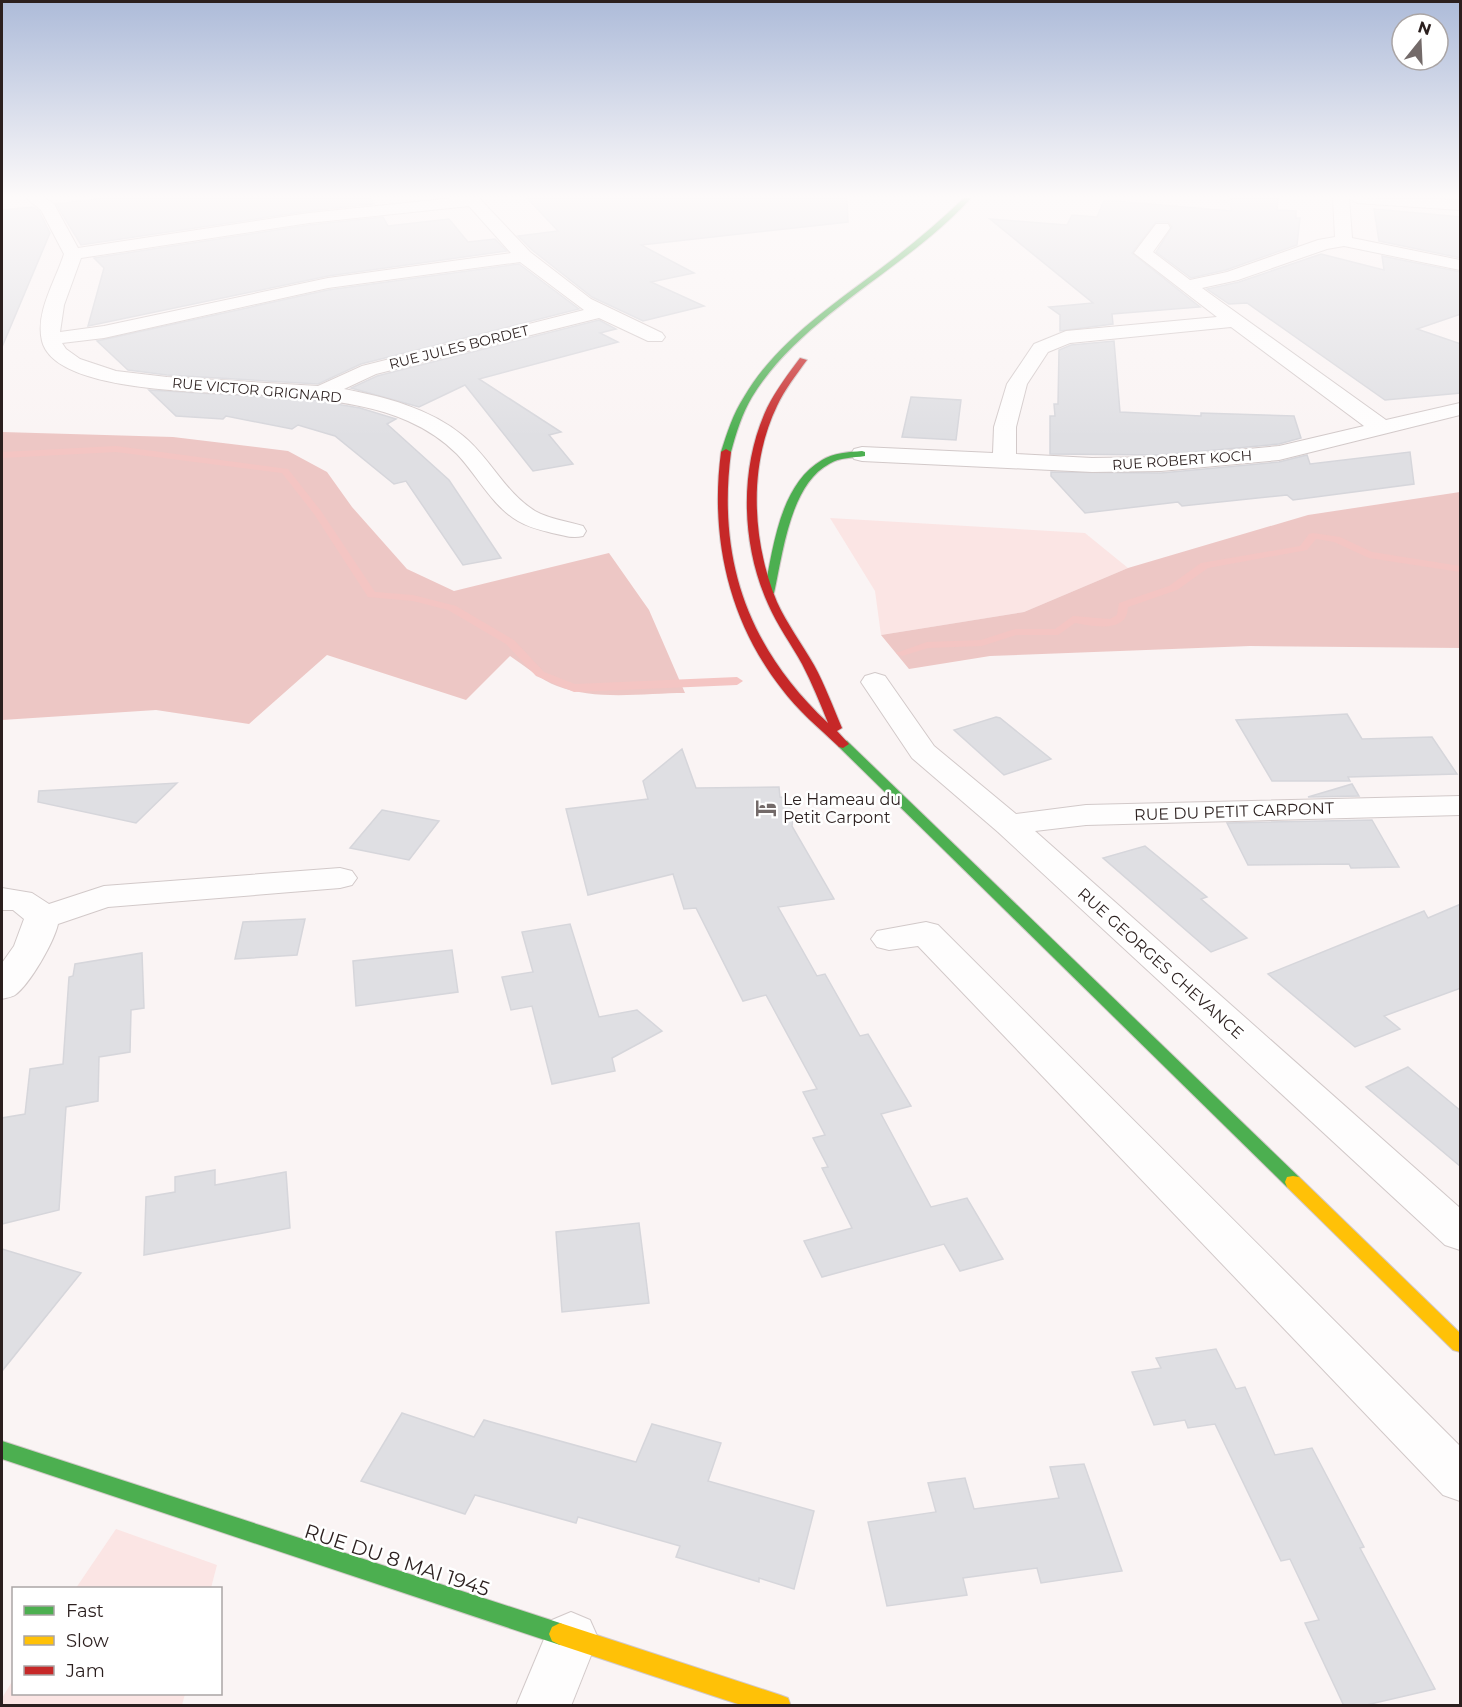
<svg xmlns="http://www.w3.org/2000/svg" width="1462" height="1707" viewBox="0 0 1462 1707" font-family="Montserrat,sans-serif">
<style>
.green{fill:#fbe5e4}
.forest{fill:#edc7c5}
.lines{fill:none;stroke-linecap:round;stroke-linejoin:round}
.stream{fill:#f4c5c3;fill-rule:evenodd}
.building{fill:#dfdfe3;stroke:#d6d6db;stroke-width:1.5}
.street-casing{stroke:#d2c9c9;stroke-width:2}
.fast-casing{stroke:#d2c9c9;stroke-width:2}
.slow-casing{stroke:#d2c9c9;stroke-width:2}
.jam-casing{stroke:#d2c9c9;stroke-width:2}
.street{fill:#fefdfd;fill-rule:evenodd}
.fast{fill:#4caf50;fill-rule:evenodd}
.slow{fill:#ffc107;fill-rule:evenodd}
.jam{fill:#c62828;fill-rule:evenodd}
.labels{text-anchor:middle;stroke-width:5;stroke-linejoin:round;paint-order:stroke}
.far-street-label{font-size:14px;fill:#2b1f1e;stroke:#fff}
.poi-label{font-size:16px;fill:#2b1f1e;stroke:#fff;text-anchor:start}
.street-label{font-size:16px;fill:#2b1f1e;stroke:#fff}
.near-street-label{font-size:20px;fill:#2b1f1e;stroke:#fff}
</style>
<rect width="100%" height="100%" fill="#faf4f4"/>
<g class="green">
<path d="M 830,518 L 1085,533 L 1128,568 L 1024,612 L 881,635 L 875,591 Z"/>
<path d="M 116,1529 L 217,1565 L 211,1588 L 76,1588 Z"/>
<path d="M 13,1680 L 14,1694 L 185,1694 L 182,1705 L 2,1705 L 2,1698 Z"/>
</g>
<g class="forest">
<path d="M 2,432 L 173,437 L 288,451 L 327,472 L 352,507 L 407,569 L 454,591 L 609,553 L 649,610 L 685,693 C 645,693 596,701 557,686 C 541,680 525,666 510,656 L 466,700 L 327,655 L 249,724 L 156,710 L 2,720 Z"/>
<path d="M 1460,492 L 1460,648 L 1250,646 L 990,656 L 909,669 L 881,635 L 1024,612 L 1128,568 L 1308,515 Z"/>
</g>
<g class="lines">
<g class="stream">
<path d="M 116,446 L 288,469 L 321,511 L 375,592 L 413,595 L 456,606 L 514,640 L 544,672 L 575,684 L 737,677 L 743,681 L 737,685 L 574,692 L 536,676 L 506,644 L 448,610 L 413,601 L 368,597 L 314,514 L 282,473 L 116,452 L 2,458 L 2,452 Z"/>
<path d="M 1313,533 L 1340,537 L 1372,552 L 1460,566 L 1460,572 L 1369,558 L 1334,542 L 1316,539 L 1307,550 L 1208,568 L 1177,590 L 1128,607 C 1127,634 1093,626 1075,623 L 1058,635 L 1016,635 L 982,646 L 928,648 L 902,656 L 896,653 L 927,642 L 981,640 L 1015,629 L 1055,629 L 1073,616 L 1110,619 L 1117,615 L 1119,603 L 1169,586 L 1201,563 L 1300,546 L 1309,534 Z"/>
</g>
</g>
<g class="building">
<path d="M 104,198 L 370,198 L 374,204 L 309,211 L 81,245 L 56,204 Z"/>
<path d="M 527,198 L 847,198 L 848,222 L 641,245 L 694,273 L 651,282 L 704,306 L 643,321 L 592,297 L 532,250 L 518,236 L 558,231 Z"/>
<path d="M 1231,198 L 1278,198 L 1277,210 L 1296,211 L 1296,218 L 1300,218 L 1297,245 L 1226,270 L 1191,278 L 1156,252 L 1172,227 L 1168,222 L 1156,222 L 1132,253 L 1200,307 L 1112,314 L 1113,324 L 1060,331 L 1060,315 L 1049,307 L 1093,303 L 990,219 L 1067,225 L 1072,215 L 1097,217 L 1104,200 L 1231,211 Z"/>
<path d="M 33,207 L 39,211 L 50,233 L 2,347 L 2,210 Z"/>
<path d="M 1374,209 L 1461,217 L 1461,258 L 1379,241 Z"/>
<path d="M 383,217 L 388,226 L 449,219 L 468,242 L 495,239 L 507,251 L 328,276 L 88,326 L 104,268 L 94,258 L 309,225 Z"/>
<path d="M 1321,254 L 1384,270 L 1382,256 L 1461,272 L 1461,314 L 1417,329 L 1461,344 L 1461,393 L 1385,400 L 1247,303 L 1229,304 L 1207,289 L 1239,282 Z"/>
<path d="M 519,264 L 579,309 L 361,364 L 318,384 L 167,375 L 128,370 L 97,341 L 328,290 Z"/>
<path d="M 599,320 L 616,329 L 600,333 L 618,342 L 479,379 L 561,432 L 549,435 L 573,464 L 533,471 L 465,385 L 419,407 L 351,388 L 377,376 Z"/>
<path d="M 1114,341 L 1120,412 L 1201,416 L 1201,413 L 1294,416 L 1301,438 L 1279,444 L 1161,455 L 1050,454 L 1050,416 L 1055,416 L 1054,404 L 1058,404 L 1059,350 L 1071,345 Z"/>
<path d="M 149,390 L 312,400 L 360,408 L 396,419 L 387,424 L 449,480 L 501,558 L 463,565 L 406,481 L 394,484 L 335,436 L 298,425 L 292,429 L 226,416 L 223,419 L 176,416 Z"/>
<path d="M 911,397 L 961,400 L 956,440 L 902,437 Z"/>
<path d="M 1410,452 L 1414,484 L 1293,500 L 1287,495 L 1182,506 L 1178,502 L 1085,513 L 1051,476 L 1051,472 L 1161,473 L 1279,462 L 1307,455 L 1310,464 Z"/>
<path d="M 1347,714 L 1362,739 L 1432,737 L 1457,774 L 1348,777 L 1350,781 L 1272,781 L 1236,720 Z"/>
<path d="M 996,717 L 1000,718 L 1051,759 L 1004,775 L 954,730 Z"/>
<path d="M 682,749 L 696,788 L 779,787 L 780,797 L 786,798 L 793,818 L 792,826 L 834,899 L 778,907 L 817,976 L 825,974 L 860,1036 L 868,1034 L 911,1106 L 881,1114 L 931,1207 L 967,1198 L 1003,1259 L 960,1271 L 944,1244 L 822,1277 L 804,1241 L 852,1228 L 822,1168 L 828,1167 L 813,1138 L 825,1135 L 803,1092 L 817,1089 L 766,995 L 743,1001 L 696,908 L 684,909 L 673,874 L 588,895 L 566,809 L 648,799 L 643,781 Z"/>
<path d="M 177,783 L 136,823 L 38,802 L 39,791 Z"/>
<path d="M 1352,784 L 1359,796 L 1308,797 Z"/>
<path d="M 382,810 L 439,821 L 409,860 L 350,848 Z"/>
<path d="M 1372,820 L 1399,867 L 1351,868 L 1349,864 L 1248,865 L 1227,823 Z"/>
<path d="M 1145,846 L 1207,897 L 1201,899 L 1247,938 L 1211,952 L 1103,858 Z"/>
<path d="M 1461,904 L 1461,988 L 1384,1016 L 1400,1029 L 1355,1047 L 1268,974 L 1424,911 L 1428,918 Z"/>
<path d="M 305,919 L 297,955 L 235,959 L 243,922 Z"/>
<path d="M 570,924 L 599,1017 L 637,1010 L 662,1031 L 612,1058 L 615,1071 L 552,1084 L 532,1006 L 511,1010 L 502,977 L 533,972 L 522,932 Z"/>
<path d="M 452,950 L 458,992 L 356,1006 L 353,961 Z"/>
<path d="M 142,953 L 144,1008 L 131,1010 L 130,1052 L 99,1057 L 98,1101 L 66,1107 L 59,1210 L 2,1224 L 2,1118 L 25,1114 L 30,1069 L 63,1064 L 69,977 L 73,976 L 75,964 Z"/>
<path d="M 1408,1067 L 1461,1111 L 1461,1167 L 1366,1087 Z"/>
<path d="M 215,1170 L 215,1185 L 286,1172 L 290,1228 L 144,1255 L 146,1197 L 175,1192 L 175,1177 Z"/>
<path d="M 639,1223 L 649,1303 L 562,1312 L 556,1232 Z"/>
<path d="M 2,1249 L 81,1273 L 2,1371 Z"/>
<path d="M 1216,1349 L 1236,1389 L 1245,1387 L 1275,1455 L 1312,1448 L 1364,1547 L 1360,1548 L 1435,1689 L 1362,1706 L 1344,1706 L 1305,1623 L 1319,1620 L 1290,1559 L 1281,1561 L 1215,1424 L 1188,1428 L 1185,1420 L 1154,1425 L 1132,1372 L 1161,1368 L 1156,1358 Z"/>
<path d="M 402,1413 L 474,1437 L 484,1420 L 636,1462 L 652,1424 L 721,1443 L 708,1481 L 814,1511 L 794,1589 L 759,1578 L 759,1582 L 676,1557 L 680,1546 L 578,1517 L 576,1523 L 475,1495 L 465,1514 L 361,1481 Z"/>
<path d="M 1084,1464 L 1122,1571 L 1041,1583 L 1037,1568 L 963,1578 L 967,1595 L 887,1606 L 868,1522 L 936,1512 L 928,1483 L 965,1478 L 974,1509 L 1059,1498 L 1050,1467 Z"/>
</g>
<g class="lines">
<defs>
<g id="street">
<path d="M 26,198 L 45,198 L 54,204 L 78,248 L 309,213 L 454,198 L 479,198 L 530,252 L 591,299 L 662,333 L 665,337 L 662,341 L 648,341 L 599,318 L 376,374 L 344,389 C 385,397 429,408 462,435 C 489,456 505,493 535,511 C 549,519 567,521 583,526 L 586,531 L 583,536 C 572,539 563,535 552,533 C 540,530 528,527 518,521 C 492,506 477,475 457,454 C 443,440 426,429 408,421 C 377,407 345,403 312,398 C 259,390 57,402 42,341 C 35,312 56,280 64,254 L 41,210 ZM 469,206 L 511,253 L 328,278 L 104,326 L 60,332 L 64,305 L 81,258 L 309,223 ZM 520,262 L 584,310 L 362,366 L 318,386 L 167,377 L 116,371 L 80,359 L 66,349 L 62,343 L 104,338 L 328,288 Z"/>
<path d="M 1333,198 L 1349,198 L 1352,238 L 1460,260 L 1460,270 L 1344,246 L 1327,249 L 1238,280 L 1202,288 L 1386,420 L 1460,403 L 1460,415 L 1279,460 L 1161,471 L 1092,472 L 862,461 L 854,459 L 851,454 L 854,449 L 862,447 L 993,453 L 994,427 L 1007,384 L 1034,344 L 1066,331 L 1217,317 L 1134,253 L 1156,224 L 1168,224 L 1170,228 L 1153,252 L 1190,280 L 1227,272 L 1318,240 L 1335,237 ZM 1231,327 L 1364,426 L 1279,446 L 1161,457 L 1092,458 L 1016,454 L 1016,427 L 1027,384 L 1048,352 L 1070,343 Z"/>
<path d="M 1349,198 L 1460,200 L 1460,210 L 1357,203 Z"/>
<path d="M 875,673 L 885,676 L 934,746 L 1016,814 L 1086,805 L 1460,796 L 1460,815 L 1086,825 L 1035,831 L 1460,1208 L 1460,1250 L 1445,1245 L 998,832 L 912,758 L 861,682 L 865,676 Z"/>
<path d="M 340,868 L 352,871 L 357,878 L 352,885 L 340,888 L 108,907 L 58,924 C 54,942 30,984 15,995 C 12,997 5,998 2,999 L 2,963 L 14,946 L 24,919 L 13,910 L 2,910 L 2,888 L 32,893 L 49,904 L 104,886 Z"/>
<path d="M 926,922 L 938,925 L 1460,1446 L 1460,1501 L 1443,1495 L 918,946 L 889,950 L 877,947 L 871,939 L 877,931 Z"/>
<path d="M 571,1612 L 590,1620 L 598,1638 L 571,1706 L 516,1706 L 552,1620 Z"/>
</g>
<g id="fast">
<path d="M 964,198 L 971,198 C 907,269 802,315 752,397 C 742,414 736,433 731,452 L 723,454 L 721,452 C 727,433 733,414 744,397 C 776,342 834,304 884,266 C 912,245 939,222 964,198 Z"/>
<path d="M 862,451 L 865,452 L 865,456 C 853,458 840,457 829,464 C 790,485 783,553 774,593 L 769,596 L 765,595 L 764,593 C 773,550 779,485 822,460 C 833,453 849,452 862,451 Z"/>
<path d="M 843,740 L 847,741 L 1299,1177 L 1301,1182 L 1299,1187 L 1293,1188 L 1287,1187 L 839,747 L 837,744 L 839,741 Z"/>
<path d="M 2,1441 L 560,1623 L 568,1627 L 571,1634 L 568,1641 L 560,1645 L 2,1459 Z"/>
</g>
<g id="slow">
<path d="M 1293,1176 L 1299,1177 L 1460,1333 L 1460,1352 L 1453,1350 L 1287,1187 L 1285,1182 L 1287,1177 Z"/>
<path d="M 560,1623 L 780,1695 L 788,1698 L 791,1706 L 744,1706 L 560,1645 L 552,1641 L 549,1634 L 552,1627 Z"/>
</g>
<path id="jam" d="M 800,358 L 807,360 C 796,375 785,389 777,406 C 748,466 752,542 777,602 C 787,624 802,644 814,665 C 825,685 833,707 842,728 L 837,731 L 849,744 L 843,748 L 839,747 C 819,728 797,710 781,688 C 728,620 710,536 721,452 L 726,449 L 731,452 C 717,560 748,648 828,723 C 820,703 812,683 802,664 C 791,644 777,625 768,604 C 741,544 739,468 767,408 C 776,390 788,374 800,358 Z"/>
</defs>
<use href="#street" class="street-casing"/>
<use href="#fast" class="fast-casing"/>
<use href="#slow" class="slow-casing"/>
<use href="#jam" class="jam-casing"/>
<use href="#street" class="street"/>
<use href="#fast" class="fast"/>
<use href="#slow" class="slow"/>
<use href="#jam" class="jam"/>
</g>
<linearGradient id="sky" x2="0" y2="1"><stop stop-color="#adbbd9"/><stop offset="0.45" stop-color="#fdfafa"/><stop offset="1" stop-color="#fdfafa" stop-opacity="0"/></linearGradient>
<rect width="1462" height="437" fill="url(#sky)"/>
<defs>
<symbol id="hotel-bare" viewBox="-9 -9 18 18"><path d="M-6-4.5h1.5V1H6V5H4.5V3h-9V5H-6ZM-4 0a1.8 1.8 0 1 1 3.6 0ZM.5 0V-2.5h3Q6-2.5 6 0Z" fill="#736a69" stroke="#fff" stroke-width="2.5" paint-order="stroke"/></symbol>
</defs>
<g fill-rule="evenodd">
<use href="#hotel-bare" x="751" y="793" width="30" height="30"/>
</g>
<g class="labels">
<g class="far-street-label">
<text transform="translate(459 347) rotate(-14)" y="5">RUE JULES BORDET</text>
<text transform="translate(257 390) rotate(5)" y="5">RUE VICTOR GRIGNARD</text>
<text transform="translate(1182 460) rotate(-4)" y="5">RUE ROBERT KOCH</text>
</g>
<g class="poi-label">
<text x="783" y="805">Le Hameau du<tspan x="783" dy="18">Petit Carpont</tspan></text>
</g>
<g class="street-label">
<text transform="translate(1234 811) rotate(-2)" y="6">RUE DU PETIT CARPONT</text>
<text transform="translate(1161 963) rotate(42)" y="6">RUE GEORGES CHEVANCE</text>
</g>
<g class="near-street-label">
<text transform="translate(397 1560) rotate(18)" y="7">RUE DU 8 MAI 1945</text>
</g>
</g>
<rect width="1462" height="1707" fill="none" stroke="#2b1f1e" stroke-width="6"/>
<rect x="12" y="1587" width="210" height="108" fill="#ffffff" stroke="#aaa5a5" stroke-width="1.5"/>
<rect x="24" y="1606" width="30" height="9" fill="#4caf50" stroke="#aaa5a5" stroke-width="1.5"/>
<text x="66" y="1617" font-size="18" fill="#2b1f1e">Fast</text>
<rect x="24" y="1636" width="30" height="9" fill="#ffc107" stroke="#aaa5a5" stroke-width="1.5"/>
<text x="66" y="1647" font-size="18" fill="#2b1f1e">Slow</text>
<rect x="24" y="1666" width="30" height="9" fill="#c62828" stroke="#aaa5a5" stroke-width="1.5"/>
<text x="66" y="1677" font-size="18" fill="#2b1f1e">Jam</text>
<g transform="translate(1420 42) rotate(18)"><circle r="28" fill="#ffffff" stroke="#aaa5a5" stroke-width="1.5"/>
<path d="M0-4.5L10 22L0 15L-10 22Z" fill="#736a69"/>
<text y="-9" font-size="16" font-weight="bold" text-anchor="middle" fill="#2b1f1e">N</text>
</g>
</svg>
